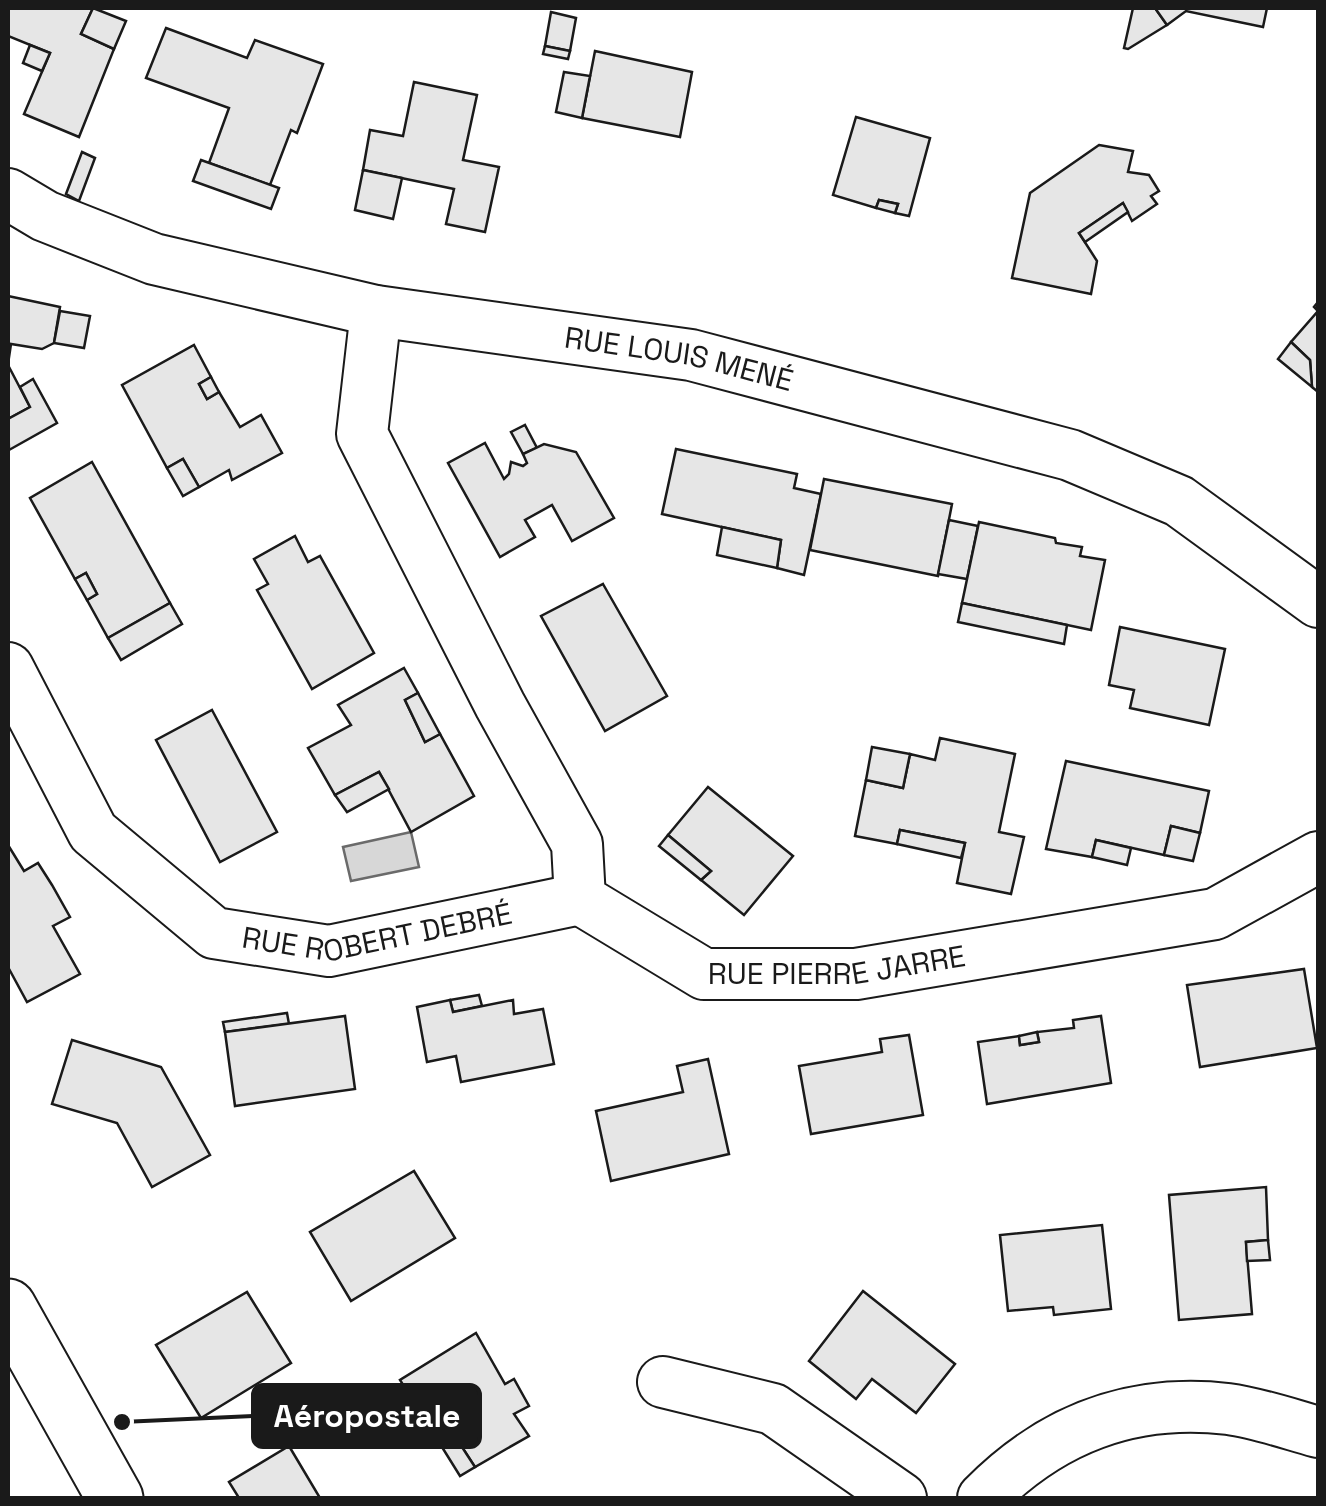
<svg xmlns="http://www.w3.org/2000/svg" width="1326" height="1506" viewBox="0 0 1326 1506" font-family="'Space Grotesk',sans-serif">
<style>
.water{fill:#d7d7d7;stroke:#6a6a6a;stroke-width:2.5}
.building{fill:#e6e6e6;stroke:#1a1a1a;stroke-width:2.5}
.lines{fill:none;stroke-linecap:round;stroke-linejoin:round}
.minor-casing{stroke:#1a1a1a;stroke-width:54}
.tertiary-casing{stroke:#1a1a1a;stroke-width:59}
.minor{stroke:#fff;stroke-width:50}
.tertiary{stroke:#fff;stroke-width:55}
.labels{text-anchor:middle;stroke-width:8;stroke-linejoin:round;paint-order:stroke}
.street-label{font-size:30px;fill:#1a1a1a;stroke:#fff}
.leader{fill:none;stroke:#1a1a1a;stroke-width:4}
.callout-dot{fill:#1a1a1a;stroke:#fff;stroke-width:4}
.callout{fill:#1a1a1a;stroke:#1a1a1a;stroke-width:4}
.callout-label{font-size:32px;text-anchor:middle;font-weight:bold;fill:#fff}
</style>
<rect width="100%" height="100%" fill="#fff"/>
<path class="water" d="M 411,832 L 419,867 L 351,881 L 343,847 Z"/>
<g class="building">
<path d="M 8,8 L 93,8 L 81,34 L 114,49 L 79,137 L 24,114 L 50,53 L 8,36 Z"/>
<path d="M 93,8 L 126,21 L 114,49 L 81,34 Z"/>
<path d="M 1133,8 L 1155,8 L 1167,25 L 1128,49 L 1124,48 Z"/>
<path d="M 1155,8 L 1267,8 L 1263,27 L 1186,11 L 1167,25 Z"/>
<path d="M 551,12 L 576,18 L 570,51 L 545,46 Z"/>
<path d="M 166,28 L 247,58 L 255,40 L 323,64 L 297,133 L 291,130 L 270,185 L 209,163 L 229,108 L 146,78 Z"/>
<path d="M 30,45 L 50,53 L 42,71 L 23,63 Z"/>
<path d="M 545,46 L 570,51 L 568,59 L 543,54 Z"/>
<path d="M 595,51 L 692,72 L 680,137 L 582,118 Z"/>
<path d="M 564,72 L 590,76 L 582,118 L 556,112 Z"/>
<path d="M 414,82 L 477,95 L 463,160 L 499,167 L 485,232 L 446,224 L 454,189 L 363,170 L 370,130 L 403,136 Z"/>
<path d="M 856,117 L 930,138 L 909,216 L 895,213 L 898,204 L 879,200 L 876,208 L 833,195 Z"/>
<path d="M 1099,145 L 1133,151 L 1128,172 L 1149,175 L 1159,191 L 1151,196 L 1157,204 L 1132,221 L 1123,203 L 1079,233 L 1097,261 L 1091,294 L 1012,278 L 1030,193 Z"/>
<path d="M 82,152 L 95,158 L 79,201 L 66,194 Z"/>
<path d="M 201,160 L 279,188 L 271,209 L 193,181 Z"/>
<path d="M 363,170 L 402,178 L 393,219 L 355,210 Z"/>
<path d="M 879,200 L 898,204 L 895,213 L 876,208 Z"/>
<path d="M 1123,203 L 1128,212 L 1085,242 L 1079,233 Z"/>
<path d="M 8,296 L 60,307 L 54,343 L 42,349 L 11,344 L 8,364 Z"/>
<path d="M 1318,302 L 1318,392 L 1312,387 L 1310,360 L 1291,342 L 1318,311 L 1314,307 Z"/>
<path d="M 60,311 L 90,316 L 84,348 L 54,343 Z"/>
<path d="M 1291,342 L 1310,360 L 1312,387 L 1278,359 Z"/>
<path d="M 194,345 L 211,377 L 199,384 L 207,399 L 219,392 L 240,427 L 261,415 L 282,453 L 232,480 L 229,470 L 199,487 L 183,459 L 167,468 L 122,385 Z"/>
<path d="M 8,365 L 30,407 L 8,419 Z"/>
<path d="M 211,377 L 219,392 L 207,399 L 199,384 Z"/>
<path d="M 33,379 L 57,423 L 9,450 L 8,419 L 30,407 L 20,387 Z"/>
<path d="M 525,425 L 537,448 L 523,454 L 511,432 Z"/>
<path d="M 485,443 L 504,479 L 509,474 L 511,462 L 523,466 L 527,463 L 523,454 L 544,444 L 576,452 L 614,518 L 572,541 L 552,505 L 525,520 L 535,537 L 500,557 L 448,463 Z"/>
<path d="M 676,449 L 797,474 L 794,488 L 821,494 L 804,575 L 777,568 L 781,540 L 662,514 Z"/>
<path d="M 183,459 L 199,487 L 183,496 L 167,468 Z"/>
<path d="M 92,462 L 170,603 L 108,638 L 87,600 L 97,594 L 86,573 L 75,579 L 30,498 Z"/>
<path d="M 824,479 L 952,504 L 938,576 L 810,550 Z"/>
<path d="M 949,520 L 978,526 L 967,579 L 938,574 Z"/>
<path d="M 979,522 L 1055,538 L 1056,543 L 1082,547 L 1080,556 L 1105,560 L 1091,630 L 962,603 Z"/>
<path d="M 722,527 L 781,540 L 777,568 L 717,555 Z"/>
<path d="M 295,536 L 308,562 L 320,556 L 374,653 L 312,689 L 257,590 L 268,584 L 254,559 Z"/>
<path d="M 86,573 L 97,594 L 87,600 L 75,579 Z"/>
<path d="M 603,584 L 667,696 L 605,731 L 541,616 Z"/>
<path d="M 170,603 L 182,624 L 121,660 L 108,638 Z"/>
<path d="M 962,603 L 1067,625 L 1064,644 L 958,622 Z"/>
<path d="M 1120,627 L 1225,649 L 1209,725 L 1130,708 L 1134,690 L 1109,685 Z"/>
<path d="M 404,668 L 418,693 L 405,700 L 425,742 L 440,734 L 474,796 L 411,832 L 379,772 L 335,795 L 308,748 L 351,725 L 338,705 Z"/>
<path d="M 418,693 L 440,734 L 425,742 L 405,700 Z"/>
<path d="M 212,710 L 277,832 L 220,862 L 156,740 Z"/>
<path d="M 940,738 L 1015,754 L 999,832 L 1024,837 L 1011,894 L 957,883 L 965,843 L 900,830 L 897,844 L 855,836 L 866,780 L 903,788 L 910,754 L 935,760 Z"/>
<path d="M 872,747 L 910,754 L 903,788 L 866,780 Z"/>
<path d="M 1066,761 L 1209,791 L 1200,833 L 1171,826 L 1164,855 L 1096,840 L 1092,857 L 1046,849 Z"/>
<path d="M 379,772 L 389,789 L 347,812 L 335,795 Z"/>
<path d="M 708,787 L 793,856 L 744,915 L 701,880 L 711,871 L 668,835 Z"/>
<path d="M 1171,826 L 1200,833 L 1193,861 L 1164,855 Z"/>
<path d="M 900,830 L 965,843 L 961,858 L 897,844 Z"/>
<path d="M 668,835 L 711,871 L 701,880 L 659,846 Z"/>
<path d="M 1096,840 L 1131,848 L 1127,865 L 1092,857 Z"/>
<path d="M 8,845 L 24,871 L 38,863 L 52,885 L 70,917 L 53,926 L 80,974 L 27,1002 L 8,967 Z"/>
<path d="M 1304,969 L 1317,1048 L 1200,1067 L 1187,985 Z"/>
<path d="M 479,995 L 482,1006 L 453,1012 L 450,1000 Z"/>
<path d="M 450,1000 L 453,1012 L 513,1000 L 514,1014 L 543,1009 L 554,1064 L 461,1082 L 456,1056 L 427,1062 L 417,1007 Z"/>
<path d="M 287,1013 L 289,1024 L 225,1032 L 223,1022 Z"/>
<path d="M 345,1016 L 355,1089 L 235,1106 L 225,1032 Z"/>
<path d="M 1101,1016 L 1111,1083 L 987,1104 L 978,1042 L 1019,1036 L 1020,1045 L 1039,1042 L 1037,1032 L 1074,1028 L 1073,1020 Z"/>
<path d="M 1037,1032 L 1039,1042 L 1020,1045 L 1019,1036 Z"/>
<path d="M 909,1035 L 923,1115 L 811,1134 L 799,1066 L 882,1052 L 880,1039 Z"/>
<path d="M 72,1040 L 161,1067 L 210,1155 L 152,1187 L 117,1123 L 52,1104 Z"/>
<path d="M 708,1059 L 729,1154 L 611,1181 L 596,1111 L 683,1092 L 677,1066 Z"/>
<path d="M 414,1171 L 455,1238 L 351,1301 L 310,1232 Z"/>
<path d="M 1266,1187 L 1268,1240 L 1246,1242 L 1252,1314 L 1179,1320 L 1169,1195 Z"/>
<path d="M 1102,1225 L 1111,1309 L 1054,1315 L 1053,1307 L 1008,1311 L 1000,1235 Z"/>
<path d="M 1268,1240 L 1270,1260 L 1247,1261 L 1246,1242 Z"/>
<path d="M 863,1291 L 955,1364 L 916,1413 L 872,1379 L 856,1399 L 809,1361 Z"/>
<path d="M 247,1292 L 291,1363 L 201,1418 L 156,1345 Z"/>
<path d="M 476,1333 L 505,1384 L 514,1379 L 529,1406 L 514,1414 L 529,1436 L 475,1467 L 447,1424 L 432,1431 L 400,1380 Z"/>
<path d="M 447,1424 L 475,1467 L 460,1476 L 432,1431 Z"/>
<path d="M 289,1446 L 320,1498 L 239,1498 L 229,1482 Z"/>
</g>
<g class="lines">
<defs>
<g id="minor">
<path id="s1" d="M 8,194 L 45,216 L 154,259 L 376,311 L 691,355 L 1070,455 L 1179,501 L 1318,602"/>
<path id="s2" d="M 376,311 L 362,434 L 500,705 L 577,844 L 580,899 L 704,974 L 856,974 L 1215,914 L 1318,857"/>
<path id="s3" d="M 8,668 L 93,832 L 214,933 L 329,951 L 580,899"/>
<path d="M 663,1382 L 773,1409 L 901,1498"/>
<path d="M 983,1498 C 1051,1429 1131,1398 1228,1409 C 1258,1413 1289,1424 1318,1432"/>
</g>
<path id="tertiary" d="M 8,1307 L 115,1498"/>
</defs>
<use href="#minor" class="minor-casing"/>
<use href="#tertiary" class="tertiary-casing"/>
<use href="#minor" class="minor"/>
<use href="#tertiary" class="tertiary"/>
</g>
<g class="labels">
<g class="street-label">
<text dy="10" stroke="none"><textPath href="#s1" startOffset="695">RUE LOUIS MENÉ</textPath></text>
<text dy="10" stroke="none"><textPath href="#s3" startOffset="508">RUE ROBERT DEBRÉ</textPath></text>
<text dy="10" stroke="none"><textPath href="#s2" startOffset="920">RUE PIERRE JARRE</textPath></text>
</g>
</g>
<path class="leader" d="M122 1422L253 1416"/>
<circle class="callout-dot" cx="122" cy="1422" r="10"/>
<rect class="callout" x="253" y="1385" width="227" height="62" rx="10"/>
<g class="callout-label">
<text x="367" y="1427">Aéropostale</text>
</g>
<rect width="1326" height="1506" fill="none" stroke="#1a1a1a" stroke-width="20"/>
</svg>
